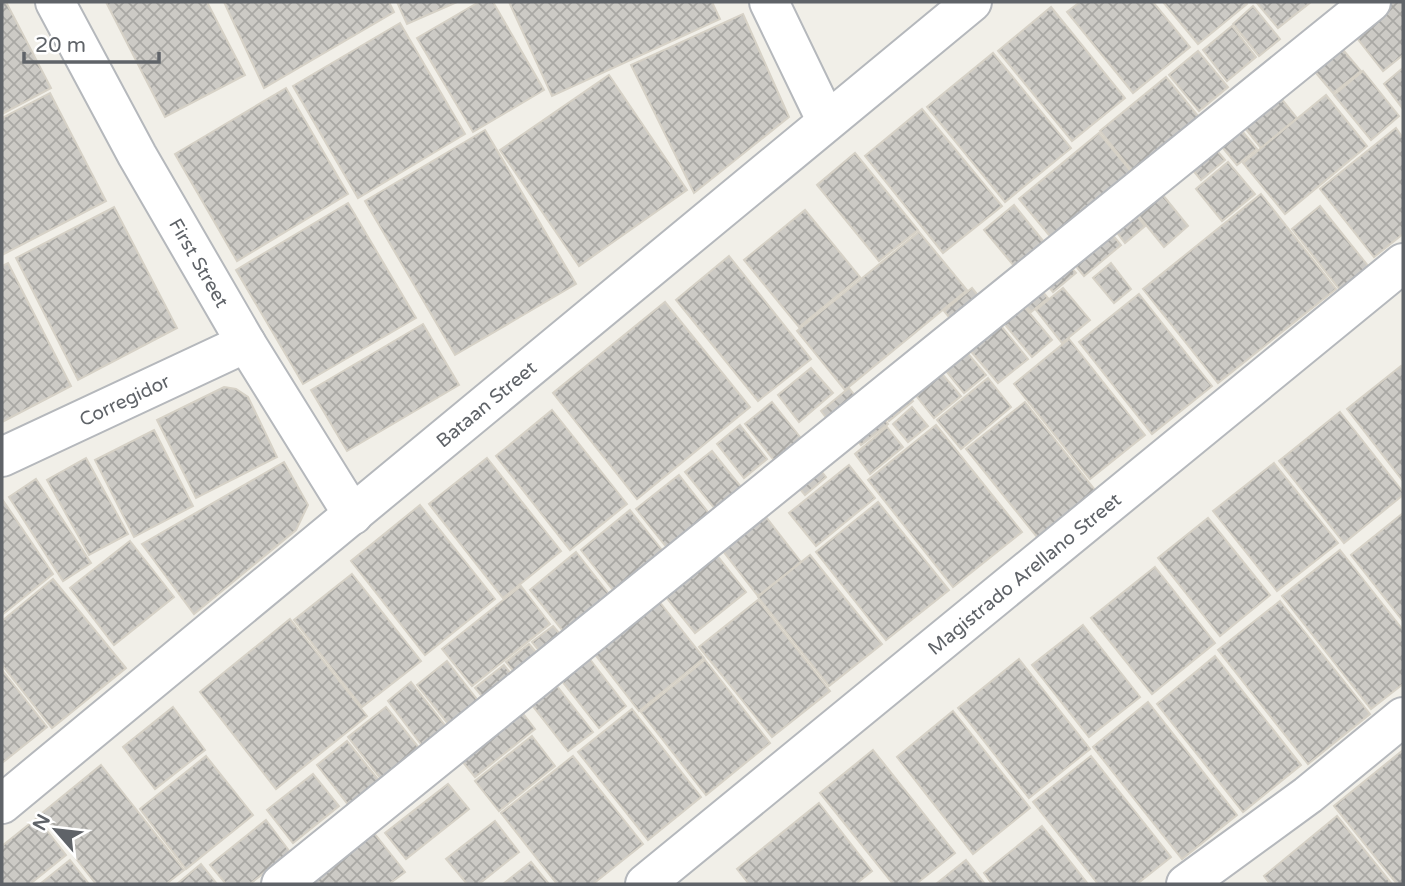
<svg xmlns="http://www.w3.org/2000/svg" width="1405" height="886" viewBox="0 0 1405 886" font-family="'Varela Round',sans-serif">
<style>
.building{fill:url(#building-cross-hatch);stroke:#d6d1c6;stroke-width:2}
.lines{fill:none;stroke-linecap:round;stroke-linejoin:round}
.street-casing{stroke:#b5b8bc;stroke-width:42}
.street{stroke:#fff;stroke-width:38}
.labels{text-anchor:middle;stroke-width:5;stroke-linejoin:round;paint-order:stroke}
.street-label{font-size:19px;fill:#5f6368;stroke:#fff}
</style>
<defs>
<pattern id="building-cross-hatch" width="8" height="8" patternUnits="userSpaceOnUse" patternTransform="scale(1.75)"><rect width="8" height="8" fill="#cccac5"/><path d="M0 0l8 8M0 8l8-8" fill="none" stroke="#a9a8a4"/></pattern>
</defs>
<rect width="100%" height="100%" fill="#f1efe8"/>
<g class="building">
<path d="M 2,2 L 6,2 L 51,88 L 2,114 Z"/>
<path d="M 106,2 L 207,2 L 245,75 L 165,117 Z"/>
<path d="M 224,2 L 389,2 L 394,12 L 264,88 Z"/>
<path d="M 397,2 L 457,2 L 407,24 Z"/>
<path d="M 479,2 L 493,2 L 544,90 L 473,132 L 417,38 Z"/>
<path d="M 509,2 L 712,2 L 720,19 L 552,96 Z"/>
<path d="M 1080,2 L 1153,2 L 1190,47 L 1133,93 L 1067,12 Z"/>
<path d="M 1163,2 L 1245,2 L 1247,4 L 1198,44 Z"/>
<path d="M 1256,2 L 1311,2 L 1278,28 Z"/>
<path d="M 1381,2 L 1403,2 L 1403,55 L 1383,71 L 1349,28 Z"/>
<path d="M 1253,6 L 1280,39 L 1259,56 L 1233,24 Z"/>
<path d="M 1051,7 L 1125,98 L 1072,141 L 998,51 Z"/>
<path d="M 743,14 L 789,117 L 694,193 L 631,65 Z"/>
<path d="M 400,23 L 465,134 L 358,198 L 293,86 Z"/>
<path d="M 1232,26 L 1256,57 L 1227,81 L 1203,50 Z"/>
<path d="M 1333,38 L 1361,71 L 1333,93 L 1306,61 Z"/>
<path d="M 1198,51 L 1228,87 L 1199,111 L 1169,75 Z"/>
<path d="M 993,53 L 1071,148 L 1005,202 L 927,107 Z"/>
<path d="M 1403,68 L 1403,109 L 1384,84 Z"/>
<path d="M 1363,71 L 1399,116 L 1371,140 L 1334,95 Z"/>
<path d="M 609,75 L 687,190 L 579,266 L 500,150 Z"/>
<path d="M 1166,77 L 1199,117 L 1133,172 L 1100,131 Z"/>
<path d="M 1272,87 L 1297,118 L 1261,148 L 1236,117 Z"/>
<path d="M 286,88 L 348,194 L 237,261 L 175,154 Z"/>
<path d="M 50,93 L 106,201 L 2,255 L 2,118 Z"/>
<path d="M 1326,95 L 1367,146 L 1285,214 L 1243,163 Z"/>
<path d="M 922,109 L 1002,206 L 943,253 L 865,156 Z"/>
<path d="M 1233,120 L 1257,149 L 1237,165 L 1213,136 Z"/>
<path d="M 1396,128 L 1403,138 L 1403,234 L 1374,257 L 1320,189 Z"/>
<path d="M 485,130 L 576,284 L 455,355 L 365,201 Z"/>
<path d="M 1099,133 L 1139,181 L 1059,247 L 1019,199 Z"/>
<path d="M 1206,138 L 1225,160 L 1201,180 L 1183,158 Z"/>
<path d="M 855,153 L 918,230 L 879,261 L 817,185 Z"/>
<path d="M 1228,162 L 1255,194 L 1222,221 L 1196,189 Z"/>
<path d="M 1153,183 L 1188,226 L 1164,247 L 1129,204 Z"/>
<path d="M 1261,194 L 1336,289 L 1218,383 L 1143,289 Z"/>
<path d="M 348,203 L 416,318 L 303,384 L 236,270 Z"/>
<path d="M 1014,205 L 1049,248 L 1019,272 L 984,230 Z"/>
<path d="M 1128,205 L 1145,226 L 1125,243 L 1108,221 Z"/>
<path d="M 1320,206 L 1373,272 L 1344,295 L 1292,229 Z"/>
<path d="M 114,207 L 177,328 L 78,380 L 16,258 Z"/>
<path d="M 805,210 L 860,277 L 799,327 L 744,260 Z"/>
<path d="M 1102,222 L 1121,245 L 1084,276 L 1065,253 Z"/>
<path d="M 919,232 L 967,290 L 845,390 L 797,331 Z"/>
<path d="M 1060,255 L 1076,273 L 1053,292 L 1038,274 Z"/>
<path d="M 729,256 L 811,359 L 758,401 L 676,300 Z"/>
<path d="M 8,263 L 71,386 L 2,422 L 2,266 Z"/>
<path d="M 1111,263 L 1131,289 L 1114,303 L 1093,278 Z"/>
<path d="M 1032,279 L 1048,298 L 1031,312 L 1015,293 Z"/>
<path d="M 972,288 L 989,309 L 961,332 L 944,311 Z"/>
<path d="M 1063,288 L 1090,320 L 1062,343 L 1036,310 Z"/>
<path d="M 1139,294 L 1212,386 L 1152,434 L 1079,342 Z"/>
<path d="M 665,302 L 750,407 L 637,499 L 553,393 Z"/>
<path d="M 1022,304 L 1052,340 L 1032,357 L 1001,320 Z"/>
<path d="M 993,316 L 1028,359 L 998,383 L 963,342 Z"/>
<path d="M 423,324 L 459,385 L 347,451 L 311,390 Z"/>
<path d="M 1069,339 L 1145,435 L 1090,479 L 1014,384 Z"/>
<path d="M 959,343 L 986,375 L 964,393 L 937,360 Z"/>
<path d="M 932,362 L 961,396 L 934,418 L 906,383 Z"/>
<path d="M 1401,366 L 1403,369 L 1403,481 L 1347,409 Z"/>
<path d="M 811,368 L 833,393 L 799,422 L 778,395 Z"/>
<path d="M 988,378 L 1011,407 L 961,449 L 937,420 Z"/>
<path d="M 900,385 L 913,401 L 889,421 L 877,405 Z"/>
<path d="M 224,387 L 236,389 L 248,397 L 277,457 L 196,498 L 157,420 Z"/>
<path d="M 849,388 L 863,406 L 835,429 L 821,411 Z"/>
<path d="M 772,402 L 808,447 L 781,469 L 745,424 Z"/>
<path d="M 1025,402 L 1103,500 L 1045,547 L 966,449 Z"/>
<path d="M 875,407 L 888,424 L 861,445 L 849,428 Z"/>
<path d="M 912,407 L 928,426 L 908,442 L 893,424 Z"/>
<path d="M 552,410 L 627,504 L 570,550 L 496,456 Z"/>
<path d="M 1340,412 L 1403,492 L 1403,495 L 1344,543 L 1279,461 Z"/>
<path d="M 740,425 L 767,459 L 744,478 L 717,444 Z"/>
<path d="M 936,425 L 1022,532 L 953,587 L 868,480 Z"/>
<path d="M 887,427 L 903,447 L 870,474 L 855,454 Z"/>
<path d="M 154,430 L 193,506 L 134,537 L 95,460 Z"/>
<path d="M 712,451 L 746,493 L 720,515 L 685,472 Z"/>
<path d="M 810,457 L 826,477 L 805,495 L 789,476 Z"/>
<path d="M 86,458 L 128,534 L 89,555 L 47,480 Z"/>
<path d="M 487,458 L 561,551 L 503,598 L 429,504 Z"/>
<path d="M 284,462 L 308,505 L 296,530 L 194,614 L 142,544 Z"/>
<path d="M 1274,463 L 1338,543 L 1277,591 L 1213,511 Z"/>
<path d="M 849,465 L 875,498 L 816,546 L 789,513 Z"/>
<path d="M 679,475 L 715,521 L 672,554 L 636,509 Z"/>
<path d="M 36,479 L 91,563 L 63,581 L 9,497 Z"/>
<path d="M 2,499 L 53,574 L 2,615 Z"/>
<path d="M 878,502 L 949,590 L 886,640 L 816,552 Z"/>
<path d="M 755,503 L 801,562 L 758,596 L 712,537 Z"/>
<path d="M 420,505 L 495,599 L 425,655 L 351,561 Z"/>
<path d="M 630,510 L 670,560 L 621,600 L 581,550 Z"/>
<path d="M 1403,513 L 1403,621 L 1351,555 Z"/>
<path d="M 1208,518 L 1270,595 L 1220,636 L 1158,558 Z"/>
<path d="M 130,541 L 174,597 L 114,645 L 70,588 Z"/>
<path d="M 712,549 L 746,592 L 695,633 L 661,591 Z"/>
<path d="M 1340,550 L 1403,630 L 1403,684 L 1371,709 L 1282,596 Z"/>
<path d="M 576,552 L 617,604 L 571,641 L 530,590 Z"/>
<path d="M 810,555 L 882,644 L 829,686 L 758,597 Z"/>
<path d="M 1155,567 L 1215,643 L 1152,694 L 1091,618 Z"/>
<path d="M 352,574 L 421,661 L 362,707 L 294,620 Z"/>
<path d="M 53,579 L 126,668 L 52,728 L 2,665 L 2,621 Z"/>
<path d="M 521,586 L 550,624 L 472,686 L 442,649 Z"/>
<path d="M 658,600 L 704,658 L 639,711 L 593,652 Z"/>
<path d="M 758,600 L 830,691 L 772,737 L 699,647 Z"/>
<path d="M 1280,601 L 1370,714 L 1308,764 L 1218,650 Z"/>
<path d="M 290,619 L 367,716 L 276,789 L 200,692 Z"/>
<path d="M 1083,625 L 1140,697 L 1089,737 L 1032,665 Z"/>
<path d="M 553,626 L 570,646 L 549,663 L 532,642 Z"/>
<path d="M 529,644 L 546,664 L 523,683 L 506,662 Z"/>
<path d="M 582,649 L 626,706 L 599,728 L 554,671 Z"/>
<path d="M 1215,656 L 1301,765 L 1243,812 L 1157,704 Z"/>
<path d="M 1019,659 L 1090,749 L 1029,798 L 958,708 Z"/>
<path d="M 705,660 L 770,743 L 706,795 L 641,712 Z"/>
<path d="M 447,661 L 487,712 L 457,735 L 417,685 Z"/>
<path d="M 504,665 L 520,685 L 492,708 L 475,688 Z"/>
<path d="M 2,670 L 47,727 L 2,763 Z"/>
<path d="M 553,681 L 593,732 L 568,751 L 528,700 Z"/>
<path d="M 411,682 L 451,733 L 427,752 L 388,701 Z"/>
<path d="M 514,702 L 535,729 L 475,777 L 453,750 Z"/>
<path d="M 1148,702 L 1237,815 L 1182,859 L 1093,747 Z"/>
<path d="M 173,707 L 205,750 L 155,789 L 123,747 Z"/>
<path d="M 386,707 L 428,759 L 389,789 L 348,737 Z"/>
<path d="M 632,709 L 701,797 L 648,840 L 578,752 Z"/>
<path d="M 953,711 L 1030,808 L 973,854 L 897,757 Z"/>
<path d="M 532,736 L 555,766 L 499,811 L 475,781 Z"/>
<path d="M 347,741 L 381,783 L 350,807 L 317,765 Z"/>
<path d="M 873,750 L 955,853 L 916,884 L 893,884 L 820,793 Z"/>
<path d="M 1403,750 L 1403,884 L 1397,884 L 1334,806 Z"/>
<path d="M 206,756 L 253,815 L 186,869 L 140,809 Z"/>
<path d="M 573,756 L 643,844 L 593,884 L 557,884 L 501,813 Z"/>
<path d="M 1091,756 L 1171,857 L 1137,884 L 1098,884 L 1033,802 Z"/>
<path d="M 101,765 L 184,870 L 166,884 L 96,884 L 41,814 Z"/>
<path d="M 313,774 L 339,806 L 293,843 L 267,810 Z"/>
<path d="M 448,784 L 469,809 L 406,859 L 385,833 Z"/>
<path d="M 819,803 L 872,871 L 856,884 L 749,884 L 737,869 Z"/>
<path d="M 1337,816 L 1392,884 L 1270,884 L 1264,876 Z"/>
<path d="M 37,818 L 66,855 L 30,884 L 2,884 L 2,846 Z"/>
<path d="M 266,820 L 290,852 L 250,884 L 226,884 L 210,865 Z"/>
<path d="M 495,821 L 519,852 L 479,884 L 467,884 L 446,859 Z"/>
<path d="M 366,823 L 405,872 L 389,884 L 297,884 Z"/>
<path d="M 1042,826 L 1088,884 L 992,884 L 984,873 Z"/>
<path d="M 70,860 L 89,884 L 40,884 Z"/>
<path d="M 966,860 L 985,884 L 936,884 Z"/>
<path d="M 531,862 L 549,884 L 503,884 Z"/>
<path d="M 201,864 L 217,884 L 177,884 Z"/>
</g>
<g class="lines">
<defs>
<g id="street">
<path id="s1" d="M 55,2 L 137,155 L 246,343 L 353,515"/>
<path d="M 769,2 L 826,120"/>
<path id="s2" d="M 2,457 L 246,343"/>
<path id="s3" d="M 2,804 L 972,2"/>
<path d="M 281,884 L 1371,2"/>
<path id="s4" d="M 645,884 L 1403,263"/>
<path d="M 1186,884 L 1308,795 L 1403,717"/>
</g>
</defs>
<use href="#street" class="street-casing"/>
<use href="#street" class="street"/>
</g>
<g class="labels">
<g class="street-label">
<text dy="7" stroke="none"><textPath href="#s1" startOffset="298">First Street</textPath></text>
<text dy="7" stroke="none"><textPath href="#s2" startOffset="135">Corregidor</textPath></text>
<text dy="7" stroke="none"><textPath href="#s3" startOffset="628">Bataan Street</textPath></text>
<text dy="7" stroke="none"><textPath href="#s4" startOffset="490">Magistrado Arellano Street</textPath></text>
</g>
</g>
<rect width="1405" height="886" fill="none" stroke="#5f6368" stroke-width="7"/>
<g transform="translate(56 830) rotate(298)" stroke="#ffffff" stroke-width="5" paint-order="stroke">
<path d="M0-5L12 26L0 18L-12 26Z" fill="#5f6368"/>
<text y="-10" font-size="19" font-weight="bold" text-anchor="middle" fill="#5f6368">N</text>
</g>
<path d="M24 52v10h135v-10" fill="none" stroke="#5f6368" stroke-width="3.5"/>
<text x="35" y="52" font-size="21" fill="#5f6368" stroke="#ffffff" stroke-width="5" paint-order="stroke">20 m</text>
</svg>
